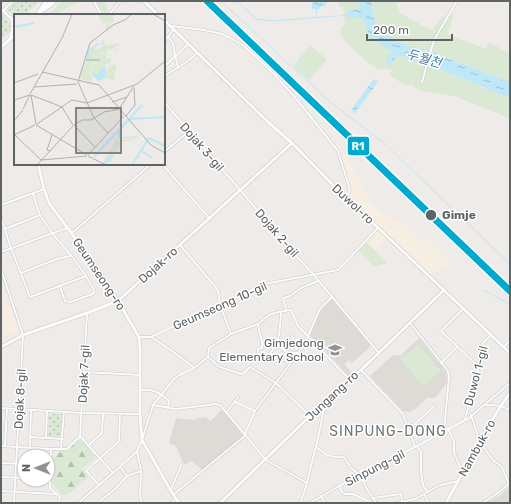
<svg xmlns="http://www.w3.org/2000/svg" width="511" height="504" viewBox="0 0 511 504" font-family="Rubik,'Noto Sans KR',sans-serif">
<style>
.commercial{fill:#f6eee2}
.education{fill:#dedbd6}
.grass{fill:#dae8d4}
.forest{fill:url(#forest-firs)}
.park{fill:url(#park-dots)}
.water{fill:url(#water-ripples)}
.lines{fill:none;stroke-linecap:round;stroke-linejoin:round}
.stream{stroke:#bee7f7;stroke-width:1}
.street-casing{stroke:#c9c9c9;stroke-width:3}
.secondary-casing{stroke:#c9c9c9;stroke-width:4}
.street{stroke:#fcfcfc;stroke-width:2}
.secondary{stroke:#fcfcfc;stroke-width:3}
.rail-casing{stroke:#e3e2e3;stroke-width:2.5}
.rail{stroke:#fff;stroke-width:1;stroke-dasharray:3;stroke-linecap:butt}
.rail-1-casing{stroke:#fff;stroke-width:10}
.rail-1{stroke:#00a9ce;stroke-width:7}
.stop-dot{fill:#5e6366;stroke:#fff;stroke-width:1.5}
.labels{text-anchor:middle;stroke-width:3;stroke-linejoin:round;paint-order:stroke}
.street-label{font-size:12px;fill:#5e6366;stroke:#fff}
.stop-label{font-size:12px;font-weight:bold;fill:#5e6366;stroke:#fff;text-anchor:start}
.poi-label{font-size:12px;fill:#5e6366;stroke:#fff;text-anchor:end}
.water-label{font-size:13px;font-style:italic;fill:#3f7b9e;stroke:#fff}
.quarter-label{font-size:14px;letter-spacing:1px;fill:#6f7578;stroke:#fff}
.inset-river{fill:none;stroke:#bee7f7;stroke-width:2}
.inset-road{fill:none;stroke:#b0b1b0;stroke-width:1}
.view{fill:#848788;fill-opacity:0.15;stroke:#848788;stroke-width:2}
.inset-edge{fill:none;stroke:#5e6366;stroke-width:2}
.line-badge{stroke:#fff;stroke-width:1.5}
.badge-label{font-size:11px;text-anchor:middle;font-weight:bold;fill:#fff}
</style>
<defs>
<pattern id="forest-firs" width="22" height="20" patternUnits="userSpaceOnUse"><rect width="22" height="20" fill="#dae8d4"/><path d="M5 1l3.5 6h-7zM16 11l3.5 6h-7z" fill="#b4c0b0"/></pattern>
<pattern id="park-dots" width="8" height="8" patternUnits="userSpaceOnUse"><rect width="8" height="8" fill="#dae8d4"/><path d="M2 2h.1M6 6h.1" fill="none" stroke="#b4c0b0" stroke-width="1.8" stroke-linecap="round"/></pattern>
<pattern id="water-ripples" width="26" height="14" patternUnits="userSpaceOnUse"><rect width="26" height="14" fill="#bee7f7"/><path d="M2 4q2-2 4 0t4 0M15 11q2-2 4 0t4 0" fill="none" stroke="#9ebfcc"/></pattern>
</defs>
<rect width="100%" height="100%" fill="#eeebe8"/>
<g class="commercial">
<path d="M 337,143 L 351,162 L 371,202 L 385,215 L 393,218 L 402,223 L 422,243 L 427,238 L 452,263 L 444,269 L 430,274 L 347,197 L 351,190 L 341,153 L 335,145 Z"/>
<path d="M 378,230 L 387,238 L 375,250 L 366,242 Z"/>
<path d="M 1,284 L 18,327 L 17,331 L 1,339 Z"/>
</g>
<g class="education">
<path d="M 332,299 L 371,346 L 352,363 L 349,360 L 344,364 L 352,373 L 349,376 L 310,335 L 321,309 Z"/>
<path d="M 419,338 L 446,372 L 447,383 L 435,398 L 427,398 L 415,409 L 409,412 L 403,411 L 370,376 L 393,355 L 400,356 Z"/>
<path d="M 222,409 L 244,435 L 202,470 L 192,461 L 184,465 L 176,446 L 169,443 L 176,418 L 183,419 L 195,420 L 196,418 L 205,417 L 211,421 Z"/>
<path d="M 510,487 L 510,503 L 485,503 L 499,496 Z"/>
</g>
<g class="grass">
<path d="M 63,1 L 79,1 L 55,15 L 48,15 Z"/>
<path d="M 96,1 L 104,1 L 108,10 L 105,15 L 97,4 Z"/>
<path d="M 339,1 L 359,1 L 360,9 L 356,17 L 362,18 L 370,37 L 392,52 L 390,65 L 398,55 L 424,65 L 435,67 L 510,98 L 510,120 L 500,114 L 454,96 L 420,91 L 411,84 L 406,86 L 390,75 L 392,70 L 380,68 L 379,70 L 365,60 L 343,39 L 340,29 L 345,24 L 343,7 L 339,7 Z"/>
<path d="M 371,1 L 396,1 L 400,13 L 432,31 L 442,17 L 454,15 L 447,34 L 486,49 L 489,42 L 510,54 L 510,82 L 433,52 L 435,43 L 432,42 L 429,51 L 405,45 L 378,29 L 373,13 Z"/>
<path d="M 310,46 L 327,59 L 309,80 L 293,66 Z"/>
<path d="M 366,242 L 387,263 L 375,267 L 358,251 Z"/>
<path d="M 418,344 L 441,371 L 423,386 L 400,359 Z"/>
</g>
<path class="forest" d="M 78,440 L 83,441 L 96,457 L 82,469 L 88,477 L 67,495 L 63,495 L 52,484 L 52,460 L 61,451 L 68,450 Z"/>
<g class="park">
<path d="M 16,1 L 40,1 L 25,15 L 15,15 L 15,16 L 7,10 Z"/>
<path d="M 1,14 L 3,14 L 10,24 L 10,31 L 1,39 Z"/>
<path d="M 52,414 L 63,414 L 61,437 L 48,436 L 49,417 Z"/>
</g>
<g class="water">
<path d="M 312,1 L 326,1 L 326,6 L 320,7 L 320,9 L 312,9 Z"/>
<path d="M 359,1 L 371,1 L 373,13 L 378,29 L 405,45 L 429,51 L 510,82 L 510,98 L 435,67 L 422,64 L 398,55 L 390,65 L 387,64 L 387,58 L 392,52 L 370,37 L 362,18 L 355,17 L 349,18 L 347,10 L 359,9 Z"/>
<path d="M 374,79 L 378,82 L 355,113 L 351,110 Z"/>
</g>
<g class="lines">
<g class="stream">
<path d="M 221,1 L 330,102 L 384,143 L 510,264"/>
<path d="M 237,1 L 256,19 L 272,21 L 336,16"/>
<path d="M 316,9 L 317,18"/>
<path d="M 8,12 L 20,1"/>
<path d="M 340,16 L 349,15"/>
<path d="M 1,18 L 4,15"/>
<path d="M 483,290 L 510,304"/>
</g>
<defs>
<g id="street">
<path d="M 94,1 L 101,15"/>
<path d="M 3,11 L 13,1"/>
<path d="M 109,15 L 120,1"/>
<path d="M 171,26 L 204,30 L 222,34 L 230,38 L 244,46 L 270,70 L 293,95 L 338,151 L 350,190 L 346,197"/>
<path d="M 168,36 L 173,44 L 178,68"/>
<path d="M 164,42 L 173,30"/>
<path d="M 164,67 L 188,44"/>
<path d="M 422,82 L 433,43 L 437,35 L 457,1"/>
<path d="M 164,83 L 166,75 L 188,61 L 197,53"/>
<path d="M 164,102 L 241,191 L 288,247 L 313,274 L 379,353"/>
<path d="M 164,152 L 189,131"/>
<path d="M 162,164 L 210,219"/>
<path d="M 33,194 L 40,215 L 52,233 L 71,255 L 86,276 L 94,290 L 93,294 L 70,302 L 65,301 L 60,286"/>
<path d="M 1,205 L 44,189"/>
<path d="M 1,218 L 11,248 L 30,297 L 86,276"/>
<path d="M 5,229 L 40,215"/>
<path d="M 72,233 L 151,164"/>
<path d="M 180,245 L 218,290 L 220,305 L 231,334"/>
<path d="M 1,252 L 67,228"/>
<path d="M 1,269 L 23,335 L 19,409 L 14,503"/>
<path d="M 21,273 L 57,259 L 70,256"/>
<path d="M 463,309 L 441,331 L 479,367"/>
<path d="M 286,310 L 283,298 L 290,296 L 301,288 L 318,281"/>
<path d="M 410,323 L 448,371 L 449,377 L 444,430"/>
<path d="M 258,325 L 262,342 L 262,348 L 258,349 L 257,360 L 268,361 L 293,360"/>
<path d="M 291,335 L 298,345 L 304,345"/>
<path d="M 139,337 L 151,337 L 264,284 L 338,270 L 378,228"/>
<path d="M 151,337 C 166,347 181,356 194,368"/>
<path d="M 276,344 L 286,352 L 299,353"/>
<path d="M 504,347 L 510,340"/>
<path d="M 208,357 L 209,348 L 231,334 L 258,324 L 269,315 L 278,312 L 291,310 L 298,326 L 350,380"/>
<path d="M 208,357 L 220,367 L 241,374 L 244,373 L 250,367 L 276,383 L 310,416"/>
<path d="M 268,361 C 269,353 273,350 276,344 C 281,335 280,321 281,312"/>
<path d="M 441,363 L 457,347"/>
<path d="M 361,370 L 403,414 L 415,447"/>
<path d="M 84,372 L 140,375"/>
<path d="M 141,390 C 153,389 160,392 169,401 L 168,408"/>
<path d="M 235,402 L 255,411"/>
<path d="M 153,405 L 176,409 L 216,404 L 221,406 L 266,460 L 307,483"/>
<path d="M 485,405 C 494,405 504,405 510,411"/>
<path d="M 1,408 L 82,413 L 140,414"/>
<path d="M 226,413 L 238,397"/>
<path d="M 471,415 L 480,442 L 493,460 L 502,467 L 509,484 L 510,482"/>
<path d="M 465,419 L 479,367 L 483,343 L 491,335"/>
<path d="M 407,427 L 415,424 L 434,406"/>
<path d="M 448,428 L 454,442 L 454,452 L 459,465 L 463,472"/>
<path d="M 245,434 L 255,411 L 304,345 L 320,309 L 332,297"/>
<path d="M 80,436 L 113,473"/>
<path d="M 31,437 L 63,439"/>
<path d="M 46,438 L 47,411"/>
<path d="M 5,445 L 7,409"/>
<path d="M 89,445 L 102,433 L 103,414"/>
<path d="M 1,446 L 51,449 L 67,449 L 80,436 L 87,313"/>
<path d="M 417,446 L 421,452 L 421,471 L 423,485 L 427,492"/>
<path d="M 316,447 C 320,449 321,451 324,453 C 327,456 339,458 344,457 L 350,467 L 361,476 L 368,491 L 373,498 L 376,503"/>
<path d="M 30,448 L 31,410"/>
<path d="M 51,449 L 50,488 L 60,497 L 59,503"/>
<path d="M 61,449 L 64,412"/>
<path d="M 137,451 L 141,471 L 140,496 L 142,503"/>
<path d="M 1,463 L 24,464"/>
<path d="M 120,467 L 127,476"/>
<path d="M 1,477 L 24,478"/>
<path d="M 99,485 L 86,471 L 119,441 L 120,414"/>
<path d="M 339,486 L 342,492 L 345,494 L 353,494 L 372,503"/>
<path d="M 171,490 L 181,465"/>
<path d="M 1,491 L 56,494"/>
<path d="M 424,494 L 429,503"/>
<path d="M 173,495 L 246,435"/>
<path d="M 321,496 L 325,503"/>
<path d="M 373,498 L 401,494 L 402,502"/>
<path d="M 78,503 L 120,467 L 137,451 L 142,440 L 153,405 L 175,378 L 179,375 L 194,368 L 208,357"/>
<path d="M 99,503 L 101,500 L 115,489 L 127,476 L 141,471"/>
<path d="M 171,503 L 176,499"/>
<path d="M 300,503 C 305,493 307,482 310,470 C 316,448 321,426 325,404"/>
<path d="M 310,503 L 339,486 L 417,446 L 469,418 L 510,383"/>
<path d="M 396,503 L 415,499 L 440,485 L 459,481"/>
<path d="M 482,503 L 495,495 L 509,484"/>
</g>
<g id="secondary">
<path d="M 144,1 L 158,15"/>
<path d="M 44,8 L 51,1"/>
<path d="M 1,9 L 12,19 L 15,23"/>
<path d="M 38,13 L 46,1"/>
<path d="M 37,14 L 50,6 L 55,1"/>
<path d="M 164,20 L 269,123 L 292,143 L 331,183 L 510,353"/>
<path d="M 10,39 L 13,28 L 12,19"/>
<path d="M 1,47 L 15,35"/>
<path d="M 38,164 L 44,189 L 49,203 L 95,265 L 118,301 L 139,337 L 140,349 L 140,414 L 142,440 L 171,491 L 179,503"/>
<path d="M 1,347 L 23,335 L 87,313 L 118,301 L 292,143"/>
<path d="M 220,503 L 310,416 L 361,370 L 444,290"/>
<path d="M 446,503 C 467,466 485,427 510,393"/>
</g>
</defs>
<use href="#street" class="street-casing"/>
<use href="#secondary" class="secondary-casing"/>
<use href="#street" class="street"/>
<use href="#secondary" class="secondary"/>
<defs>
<path id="rail" d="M 207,1 L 510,291"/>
</defs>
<use href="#rail" class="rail-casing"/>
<use href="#rail" class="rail"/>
<defs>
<path id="rail-1" d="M 207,1 L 510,291"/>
</defs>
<use href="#rail-1" class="rail-1-casing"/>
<use href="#rail-1" class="rail-1"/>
</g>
<defs>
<symbol id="school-bare" viewBox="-9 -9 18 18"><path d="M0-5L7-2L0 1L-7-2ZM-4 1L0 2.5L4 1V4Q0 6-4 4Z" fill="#909394" stroke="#fff" stroke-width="2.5" paint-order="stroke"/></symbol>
</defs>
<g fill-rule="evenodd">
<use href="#school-bare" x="325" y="340" width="20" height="20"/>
</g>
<circle class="stop-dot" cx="431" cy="215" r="6"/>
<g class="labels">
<g class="street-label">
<text transform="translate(202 147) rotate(49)" y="4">Dojak 3-gil</text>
<text transform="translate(353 204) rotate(43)" y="4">Duwol-ro</text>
<text transform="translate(277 233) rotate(49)" y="4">Dojak 2-gil</text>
<text transform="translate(158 265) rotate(-42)" y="4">Dojak-ro</text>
<text transform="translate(99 274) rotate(56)" y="4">Geumseong-ro</text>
<text transform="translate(220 306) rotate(-24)" y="4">Geumseong 10-gil</text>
<text transform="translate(84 374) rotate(-87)" y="4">Dojak 7-gil</text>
<text transform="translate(476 376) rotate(-75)" y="4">Duwol 1-gil</text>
<text transform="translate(332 396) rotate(-43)" y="4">Jungang-ro</text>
<text transform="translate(20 399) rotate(-87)" y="4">Dojak 8-gil</text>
<text transform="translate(477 448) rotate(-61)" y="4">Nambuk-ro</text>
<text transform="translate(375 468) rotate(-27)" y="4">Sinpung-gil</text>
</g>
<g class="stop-label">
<text x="442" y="219">Gimje</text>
</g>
<g class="poi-label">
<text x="324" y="347">Gimjedong<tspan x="324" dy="14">Elementary School</tspan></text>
</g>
<g class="water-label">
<text transform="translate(424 58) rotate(16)" y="5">두월천</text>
</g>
<g class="quarter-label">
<text x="388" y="436">SINPUNG-DONG</text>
</g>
</g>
<g transform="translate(14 14)">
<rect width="151" height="151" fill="#eeebe8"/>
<path d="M 78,34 L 84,35 L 83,41 L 91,40 L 93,44 L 97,44 L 97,49 L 84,51 L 83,48 L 76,49 L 79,52 L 75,60 L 78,63 L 78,68 L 65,64 ZM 127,121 L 121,124 L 105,125 L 95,144 L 89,148 L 103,124 ZM 129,123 L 106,129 L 97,148 L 91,150 L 98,142 L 104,127 Z" fill="#dae8d4"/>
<path d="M 85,1 L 100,1 L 97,3 L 100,4 L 99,9 L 93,9 L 97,13 L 92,15 L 92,5 L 89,13 L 89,7 L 87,8 ZM 89,25 L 92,32 L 105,29 L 104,32 L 101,32 L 103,38 L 99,34 L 94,36 L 93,34 L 93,40 L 89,38 L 83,41 L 86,33 L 89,33 L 87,29 Z" fill="#dae8d4"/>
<path d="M 91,48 L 92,59 L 96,51 L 102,51 L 100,66 L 91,64 L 85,67 L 76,59 L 79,55 L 76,49 L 86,51 Z" fill="#dae8d4"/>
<path d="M 91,53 L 91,64 L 85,67 L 77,60 L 85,61 L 85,56 Z" fill="#bee7f7"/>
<path class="inset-river" d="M 0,13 L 20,9M 73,46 L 75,37 L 85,29M 116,105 L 151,103M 105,124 L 105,116 L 115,106M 127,137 L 139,144M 80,143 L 128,91M 89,151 L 99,140M 118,151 L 135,124 L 151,132"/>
<path class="inset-road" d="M 139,0 L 151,7M 72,46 L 86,46M 28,58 L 85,71 L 137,131 L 151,139M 0,69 L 24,60M 20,73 L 63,70M 16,80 L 48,24 L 58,0M 17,81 L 48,93 L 59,111M 17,81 L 22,110M 0,86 L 16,81M 98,88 L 113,83M 9,95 L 16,81M 112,102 L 121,91 L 120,74M 0,107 L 9,96M 23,110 L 58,86 L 73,89 L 123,70 L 151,47M 22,111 L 73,141M 60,111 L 68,106 L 77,106 L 90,98 L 105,95 L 120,72M 60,111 L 81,133M 94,119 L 80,104 L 64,68 L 76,29 L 99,11 L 111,6 L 118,0M 0,121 L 21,111M 1,121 L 27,146 L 73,142M 36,137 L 33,136 L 38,121M 74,141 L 110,102M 74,142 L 92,151M 23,151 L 59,112"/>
<path class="view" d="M 62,94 L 107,94 L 107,139 L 62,139 Z"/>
<rect width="151" height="151" class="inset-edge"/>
</g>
<rect class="line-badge" x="347" y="136" width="23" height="20" rx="4" fill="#00a9ce"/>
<g class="badge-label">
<text x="358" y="150">R1</text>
</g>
<rect width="511" height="504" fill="none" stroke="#5e6366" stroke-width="4"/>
<g transform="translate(36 468) rotate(270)"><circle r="19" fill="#ffffff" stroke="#bfc1c2"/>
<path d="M0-3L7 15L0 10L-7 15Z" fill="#909394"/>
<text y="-6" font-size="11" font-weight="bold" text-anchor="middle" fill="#5e6366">N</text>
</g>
<path d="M367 34v6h85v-6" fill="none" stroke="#5e6366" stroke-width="2"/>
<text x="373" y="34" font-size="12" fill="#5e6366" stroke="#ffffff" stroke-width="3" paint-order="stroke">200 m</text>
</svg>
